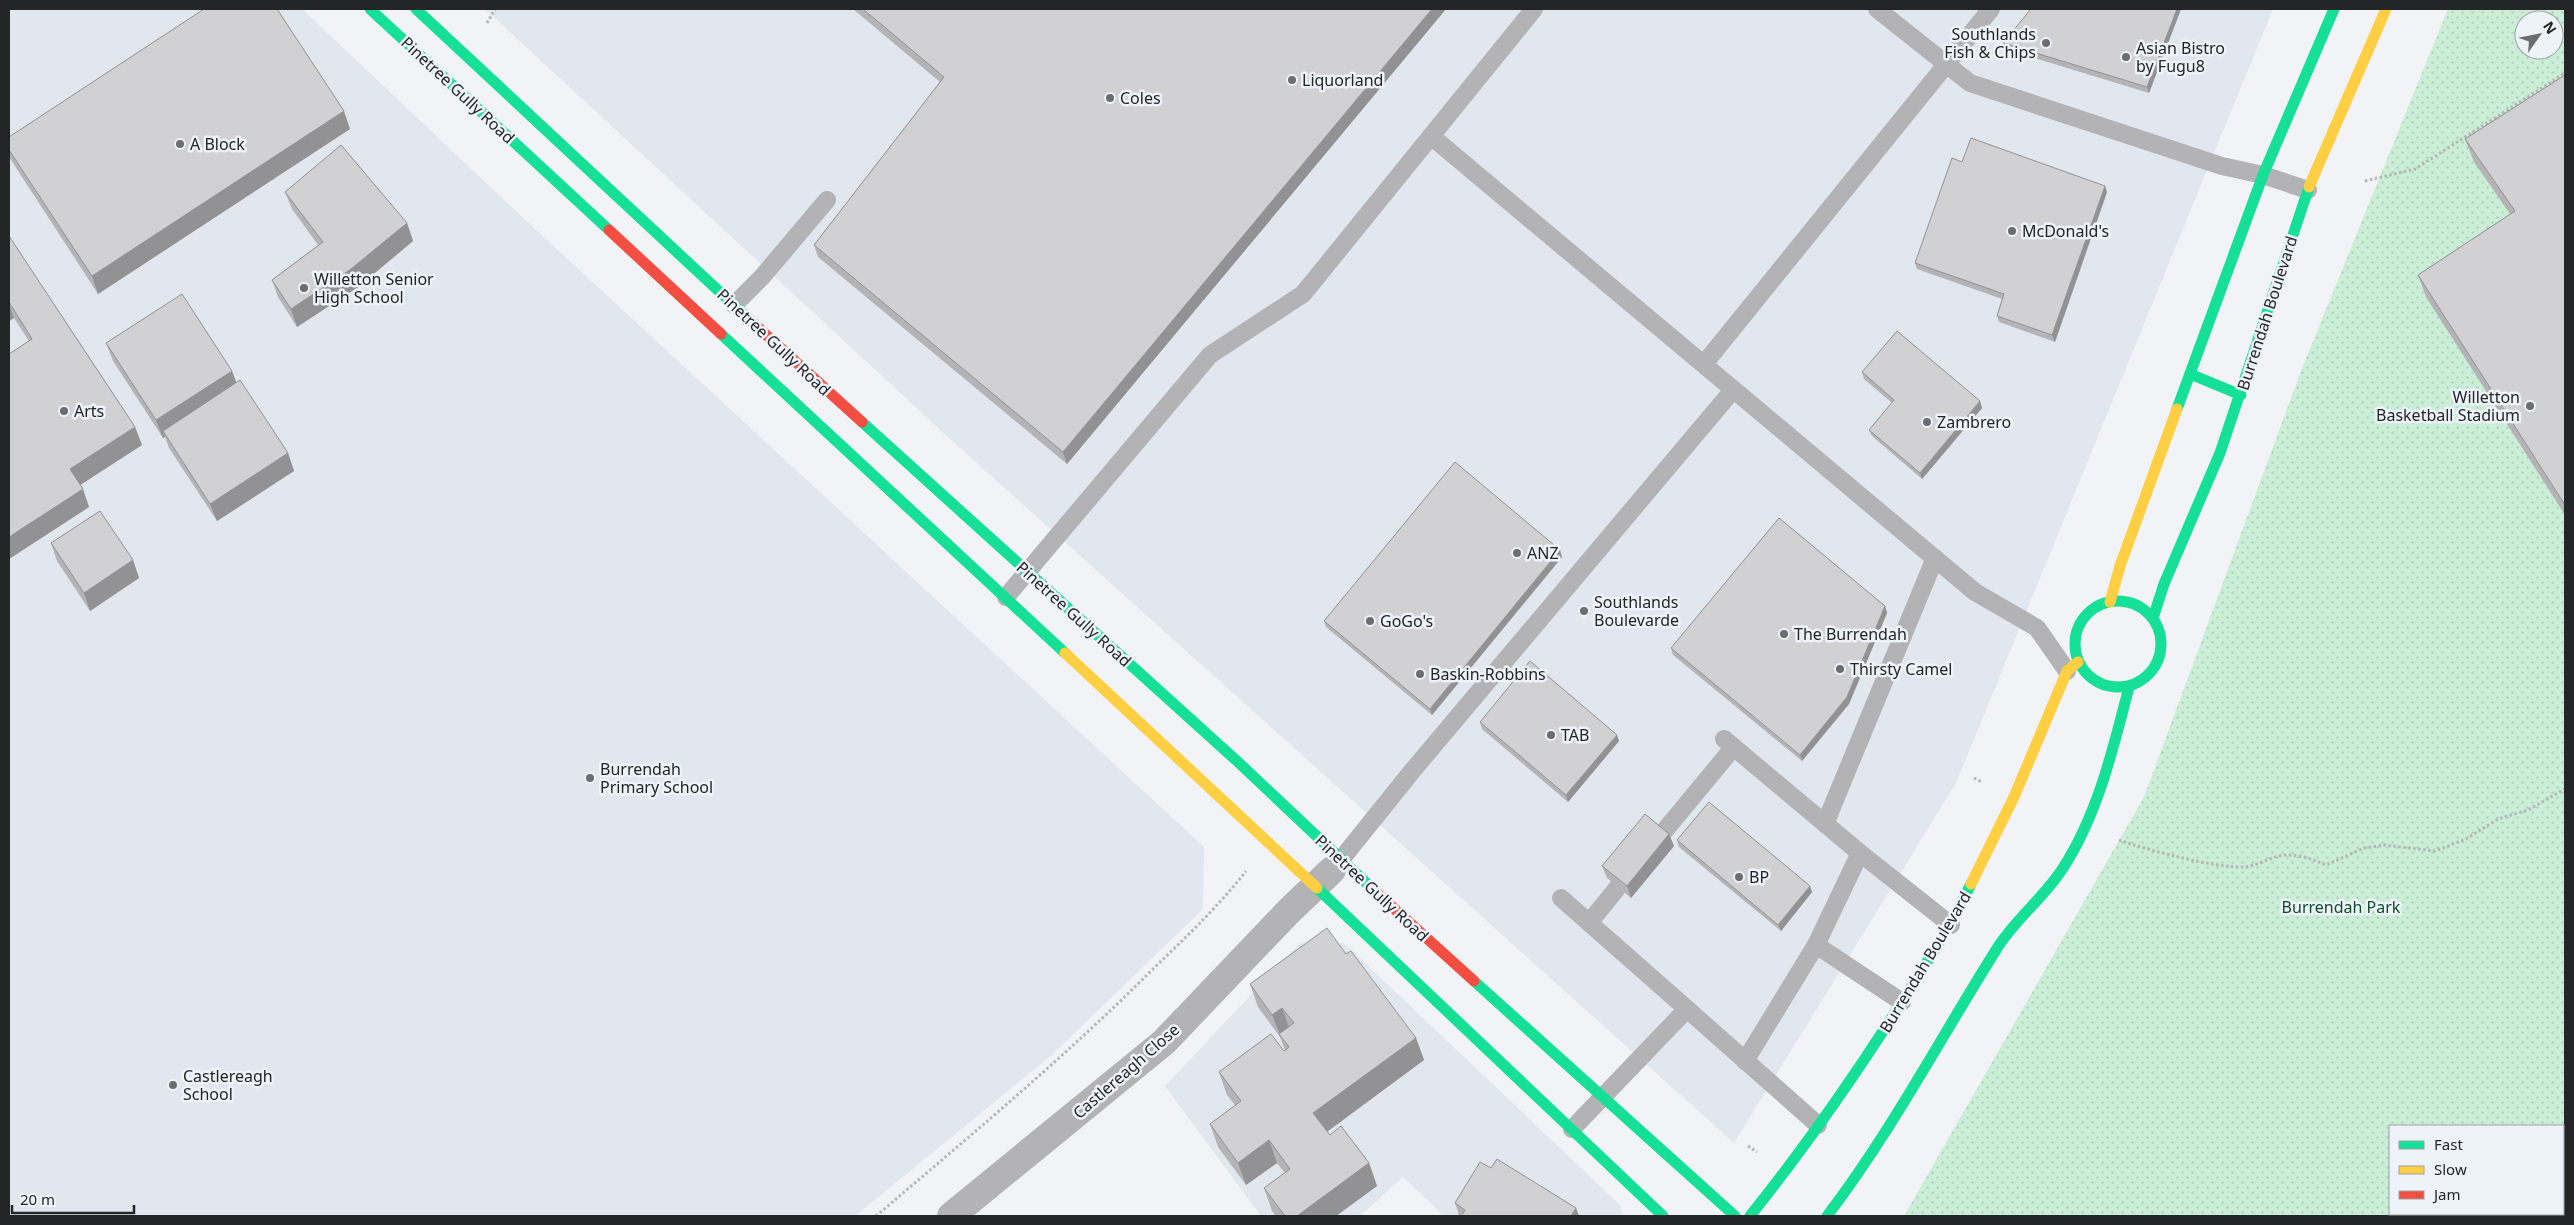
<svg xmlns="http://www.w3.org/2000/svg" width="2574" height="1225" viewBox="0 0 2574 1225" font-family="'Noto Sans',sans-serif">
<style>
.built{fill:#e0e7ef}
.park{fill:url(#park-dots);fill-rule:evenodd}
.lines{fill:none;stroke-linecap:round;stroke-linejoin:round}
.path{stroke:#b5b6b6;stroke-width:3;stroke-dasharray:2.5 2.5;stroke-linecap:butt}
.lane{stroke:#b3b2b4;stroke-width:18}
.street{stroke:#b3b2b4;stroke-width:28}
.fast{stroke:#16e098;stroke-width:11}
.slow{stroke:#ffcf43;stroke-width:11}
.jam{stroke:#f24e42;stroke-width:11}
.wall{fill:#b4b4b6}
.shaded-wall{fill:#929294}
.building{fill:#d1d1d4;stroke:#929294}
.poi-dot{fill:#6b6d6f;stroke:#eef3f9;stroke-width:2}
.labels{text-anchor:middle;stroke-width:5;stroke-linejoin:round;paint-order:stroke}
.poi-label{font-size:16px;fill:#232527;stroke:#eef3f9;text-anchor:start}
.street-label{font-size:16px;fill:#232527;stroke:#eef3f9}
.park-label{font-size:16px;fill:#114c29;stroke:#eef3f9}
</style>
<defs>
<pattern id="park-dots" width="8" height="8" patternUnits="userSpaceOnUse" patternTransform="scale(1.25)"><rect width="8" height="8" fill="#cbeed7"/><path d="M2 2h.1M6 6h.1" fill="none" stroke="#aeccb9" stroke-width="1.8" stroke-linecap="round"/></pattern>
</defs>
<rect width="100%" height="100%" fill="#f1f3f6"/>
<g class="built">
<path d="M 9,9 L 302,9 L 535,229 L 1204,847 L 1203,909 L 1053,1054 L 855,1216 L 9,1216 Z"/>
<path d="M 485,9 L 2273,9 L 1956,783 L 1734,1143 L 949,438 Z"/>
<path d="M 1300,943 L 1344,943 L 1621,1206 L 1622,1216 L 1444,1216 L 1403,1177 L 1360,1216 L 1261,1216 L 1165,1086 Z"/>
</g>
<path class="park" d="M 2448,9 L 2565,9 L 2565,1216 L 1904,1216 L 2144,797 L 2301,371 ZM 2524,20 L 2554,20 L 2554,50 L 2524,50 ZM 2390,1126 L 2563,1126 L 2563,1214 L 2390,1214 Z"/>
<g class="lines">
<g class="path">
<path d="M 487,23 L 495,9"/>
<path d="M 2365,181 L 2415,169 L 2565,73"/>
<path d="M 1974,778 L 1982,782"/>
<path d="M 2119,840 C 2147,850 2215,868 2244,867 C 2258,866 2271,856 2285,855 C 2299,854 2314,860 2326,865 L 2364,848 L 2385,845 L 2435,851 L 2466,839 L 2498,819 L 2528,810 L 2565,789"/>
<path d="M 1748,1146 L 1757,1152"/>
<path d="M 876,1216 C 970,1136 1065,1057 1152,970 C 1185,938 1218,907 1246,871"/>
</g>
<g class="lane">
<path d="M 1877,9 L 1970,83 L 2222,166 L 2263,175 L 2308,190"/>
<path d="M 1431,136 L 1975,592 L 2037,628 L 2067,671"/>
<path d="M 734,305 L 762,277 L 827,200"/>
<path d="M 1704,364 L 1991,9"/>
<path d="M 1006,597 L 1210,355 L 1303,294 L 1534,9"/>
<path d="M 1724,739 L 1860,853 L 1951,925"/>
<path d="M 1825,824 L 1935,558"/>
<path d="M 1661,835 L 1733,748"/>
<path d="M 1335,867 L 1413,770 L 1733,390"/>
<path d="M 1561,898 L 1687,1009 L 1572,1129"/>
<path d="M 1589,923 L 1618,887"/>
<path d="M 1816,945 L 1902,1002"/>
<path d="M 1687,1009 L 1818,1125"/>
<path d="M 1745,1061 L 1816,945 L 1860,853"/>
</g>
<path class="street" d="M 951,1216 L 1164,1042 L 1289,911 L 1332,870"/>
<g class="fast">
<path d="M 370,9 L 609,230"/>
<path d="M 416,9 L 752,322"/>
<path d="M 721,334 L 1065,653"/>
<path d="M 2190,374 L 2241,395"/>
<path d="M 2177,409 L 2263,175 L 2334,9"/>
<path d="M 862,422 L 1237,761 L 1378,894"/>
<circle cx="2118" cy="644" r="43"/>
<path d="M 2153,618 L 2164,584 L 2220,453 L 2309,187"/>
<path d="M 1317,888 L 1663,1216"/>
<path d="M 1474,981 L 1735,1216"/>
<path d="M 1750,1216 C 1803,1150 1852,1080 1898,1008 C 1924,967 1950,927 1971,884"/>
<path d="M 1827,1216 C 1891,1132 1940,1039 1996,950 C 2014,920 2044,898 2063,868 C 2098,814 2113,749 2129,687"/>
</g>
<g class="slow">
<path d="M 2309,187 L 2386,9"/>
<path d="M 2110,602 L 2120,566 L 2177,409"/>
<path d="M 1065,653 L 1317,888"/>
<path d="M 1971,884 L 2014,797 L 2067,671 L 2078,662"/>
</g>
<g class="jam">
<path d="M 609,230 L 721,334"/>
<path d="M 752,322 L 862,422"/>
<path d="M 1378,894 L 1474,981"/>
</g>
</g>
<g class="wall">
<path d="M 853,9 L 1446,9 L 1067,464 L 818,257 L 814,245 L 940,82 Z"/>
<path d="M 2181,9 L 2149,93 L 2005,49 L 2003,43 Z"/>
<path d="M 2565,75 L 2565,515 L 2426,297 L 2418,275 L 2510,214 L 2474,162 L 2465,139 Z"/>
<path d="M 350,129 L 98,294 L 9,157 L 9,137 Z"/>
<path d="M 1962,162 L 2105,186 L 2107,192 L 2055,342 L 1999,322 L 1997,316 L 2002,299 L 1917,269 L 1915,263 Z"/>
<path d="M 285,192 L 407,223 L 413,241 L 358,287 L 297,327 L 278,297 L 272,280 L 318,245 L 292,209 Z"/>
<path d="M 9,236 L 135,427 L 142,445 L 80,485 L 89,507 L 9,559 L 9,354 L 29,341 L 14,318 L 9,321 Z"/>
<path d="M 106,343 L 236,382 L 288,453 L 294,471 L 217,521 L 169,448 L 165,437 L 163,438 L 113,361 Z"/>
<path d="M 1862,372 L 1980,401 L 1982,408 L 1922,479 L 1872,436 L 1869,430 L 1892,403 L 1864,379 Z"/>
<path d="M 51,543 L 133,560 L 139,578 L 90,611 L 57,561 Z"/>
<path d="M 1562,557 L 1432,715 L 1326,627 L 1324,621 Z"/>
<path d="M 1885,606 L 1887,613 L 1849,704 L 1802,761 L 1673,655 L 1671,648 Z"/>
<path d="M 1480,722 L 1619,741 L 1568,802 L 1482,729 Z"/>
<path d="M 1669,834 L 1674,846 L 1631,898 L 1607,878 L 1602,866 Z"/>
<path d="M 1677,840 L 1812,892 L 1781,931 L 1679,847 Z"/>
<path d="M 1346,954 L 1416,1038 L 1424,1060 L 1327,1132 L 1330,1135 L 1369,1163 L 1377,1186 L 1336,1216 L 1276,1216 L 1272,1211 L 1264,1188 L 1285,1173 L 1277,1163 L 1246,1185 L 1218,1147 L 1210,1124 L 1235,1105 L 1227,1095 L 1219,1072 L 1285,1050 L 1280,1037 L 1258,1007 L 1250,984 Z"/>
<path d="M 1491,1168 L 1576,1208 L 1579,1216 L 1460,1216 L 1459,1215 L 1455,1203 Z"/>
</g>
<g class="shaded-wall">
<path d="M 1432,9 L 1446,9 L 1067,464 L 1063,452 Z"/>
<path d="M 2177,9 L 2181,9 L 2149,93 L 2147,87 Z"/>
<path d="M 344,111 L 350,129 L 98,294 L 92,276 Z"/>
<path d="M 2105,186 L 2107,192 L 2055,342 L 2052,335 Z"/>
<path d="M 407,223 L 413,241 L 358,287 L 297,327 L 291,309 Z"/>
<path d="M 9,304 L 14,318 L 9,321 Z"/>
<path d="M 232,371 L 239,389 L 163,431 L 165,437 L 163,438 L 156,420 Z"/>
<path d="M 1980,401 L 1982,408 L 1922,479 L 1920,473 Z"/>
<path d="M 135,427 L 142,445 L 77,487 L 70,469 Z"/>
<path d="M 288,453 L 294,471 L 217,521 L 210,504 Z"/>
<path d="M 83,489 L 89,507 L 9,559 L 9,537 Z"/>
<path d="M 1560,550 L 1562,557 L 1432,715 L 1430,709 Z"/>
<path d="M 133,560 L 139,578 L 90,611 L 84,593 Z"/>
<path d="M 1885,606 L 1887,613 L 1849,704 L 1802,761 L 1800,755 Z"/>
<path d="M 1617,735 L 1619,741 L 1568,802 L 1566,795 Z"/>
<path d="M 1669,834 L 1674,846 L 1631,898 L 1627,886 Z"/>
<path d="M 1810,886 L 1812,892 L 1781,931 L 1778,925 Z"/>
<path d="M 1282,1008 L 1290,1030 L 1280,1034 L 1272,1015 Z"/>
<path d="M 1416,1038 L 1424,1060 L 1321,1136 L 1313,1113 Z"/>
<path d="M 1269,1140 L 1277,1163 L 1246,1185 L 1238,1163 Z"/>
<path d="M 1369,1163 L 1377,1186 L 1336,1216 L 1297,1216 Z"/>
<path d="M 1576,1208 L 1579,1216 L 1571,1216 Z"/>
</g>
<g class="building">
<path d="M 204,9 L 277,9 L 344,111 L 92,276 L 9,150 L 9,137 Z"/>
<path d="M 863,9 L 1432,9 L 1063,452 L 814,245 L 944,77 Z"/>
<path d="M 2031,9 L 2177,9 L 2147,87 L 2003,43 Z"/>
<path d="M 2565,75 L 2565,505 L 2418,275 L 2515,211 L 2465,139 Z"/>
<path d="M 1971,138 L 2105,186 L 2052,335 L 1997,316 L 2004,294 L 1915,263 L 1952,158 L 1962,162 Z"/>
<path d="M 341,145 L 407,223 L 351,269 L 291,309 L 272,280 L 323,242 L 285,192 Z"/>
<path d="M 9,236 L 135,427 L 70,469 L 83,489 L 9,537 L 9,354 L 32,339 L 9,302 Z"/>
<path d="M 182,294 L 232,371 L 156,420 L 106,343 Z"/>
<path d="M 1897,331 L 1980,401 L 1920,473 L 1869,430 L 1894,400 L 1862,372 Z"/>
<path d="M 240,380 L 288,453 L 210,504 L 163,431 Z"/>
<path d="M 1455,462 L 1560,550 L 1430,709 L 1324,621 Z"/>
<path d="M 100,511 L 133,560 L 84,593 L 51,543 Z"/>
<path d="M 1779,518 L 1885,606 L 1847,697 L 1800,755 L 1671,648 Z"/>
<path d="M 1530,661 L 1617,735 L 1566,795 L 1480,722 Z"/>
<path d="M 1709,802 L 1810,886 L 1778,925 L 1677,840 Z"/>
<path d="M 1645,814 L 1669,834 L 1627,886 L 1602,866 Z"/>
<path d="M 1327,928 L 1346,954 L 1351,951 L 1416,1038 L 1313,1113 L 1330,1135 L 1341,1126 L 1369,1163 L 1297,1216 L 1285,1216 L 1264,1188 L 1290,1169 L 1269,1140 L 1238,1163 L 1210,1124 L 1241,1101 L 1219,1072 L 1271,1034 L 1284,1051 L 1289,1047 L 1279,1034 L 1294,1023 L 1282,1008 L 1272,1015 L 1250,984 Z"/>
<path d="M 1497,1159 L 1576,1208 L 1571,1216 L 1461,1216 L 1465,1210 L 1455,1203 L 1480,1162 L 1491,1168 Z"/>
</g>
<g class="poi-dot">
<circle cx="2046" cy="43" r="5"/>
<circle cx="2126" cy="57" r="5"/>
<circle cx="1292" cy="80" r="5"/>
<circle cx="1110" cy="98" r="5"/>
<circle cx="180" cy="144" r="5"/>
<circle cx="2012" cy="231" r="5"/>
<circle cx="304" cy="288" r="5"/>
<circle cx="2530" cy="406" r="5"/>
<circle cx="64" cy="411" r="5"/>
<circle cx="1927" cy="422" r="5"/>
<circle cx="1517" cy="553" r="5"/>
<circle cx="1584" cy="611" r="5"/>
<circle cx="1370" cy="621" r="5"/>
<circle cx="1784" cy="634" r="5"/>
<circle cx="1840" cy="669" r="5"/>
<circle cx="1420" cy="674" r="5"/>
<circle cx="1551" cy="735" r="5"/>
<circle cx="590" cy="778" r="5"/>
<circle cx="1739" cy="877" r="5"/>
<circle cx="173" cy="1085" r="5"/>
</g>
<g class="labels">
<g class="poi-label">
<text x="2036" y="40" text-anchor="end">Southlands<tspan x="2036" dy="18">Fish &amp; Chips</tspan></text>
<text x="2136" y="54">Asian Bistro<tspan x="2136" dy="18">by Fugu8</tspan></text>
<text x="1302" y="86">Liquorland</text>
<text x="1120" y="104">Coles</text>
<text x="190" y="150">A Block</text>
<text x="2022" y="237">McDonald's</text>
<text x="314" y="285">Willetton Senior<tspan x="314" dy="18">High School</tspan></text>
<text x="2520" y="403" text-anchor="end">Willetton<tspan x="2520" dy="18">Basketball Stadium</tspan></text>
<text x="74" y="417">Arts</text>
<text x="1937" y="428">Zambrero</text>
<text x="1527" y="559">ANZ</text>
<text x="1594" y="608">Southlands<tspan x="1594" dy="18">Boulevarde</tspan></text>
<text x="1380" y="627">GoGo's</text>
<text x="1794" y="640">The Burrendah</text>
<text x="1850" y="675">Thirsty Camel</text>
<text x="1430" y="680">Baskin-Robbins</text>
<text x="1561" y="741">TAB</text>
<text x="600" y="775">Burrendah<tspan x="600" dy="18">Primary School</tspan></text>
<text x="1749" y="883">BP</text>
<text x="183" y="1082">Castlereagh<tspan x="183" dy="18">School</tspan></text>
</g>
<g class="street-label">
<text transform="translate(458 90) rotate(43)" y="6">Pinetree Gully Road</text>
<text transform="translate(2267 313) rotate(-72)" y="6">Burrendah Boulevard</text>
<text transform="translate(774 342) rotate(43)" y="6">Pinetree Gully Road</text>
<text transform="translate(1074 614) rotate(42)" y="6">Pinetree Gully Road</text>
<text transform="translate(1372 888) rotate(43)" y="6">Pinetree Gully Road</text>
<text transform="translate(1925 962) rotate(-59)" y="6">Burrendah Boulevard</text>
<text transform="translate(1126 1071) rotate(-41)" y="6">Castlereagh Close</text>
</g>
<g class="park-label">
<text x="2341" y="913">Burrendah Park</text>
</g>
</g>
<rect width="2574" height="1225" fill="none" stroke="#232527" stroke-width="20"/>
<rect x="2389" y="1125" width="175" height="90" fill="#eef3f9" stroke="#9da1a5"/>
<rect x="2399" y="1141" width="25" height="8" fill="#16e098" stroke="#9da1a5"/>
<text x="2434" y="1150" font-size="15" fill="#232527">Fast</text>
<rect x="2399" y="1166" width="25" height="8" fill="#ffcf43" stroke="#9da1a5"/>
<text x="2434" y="1175" font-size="15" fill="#232527">Slow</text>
<rect x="2399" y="1191" width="25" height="8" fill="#f24e42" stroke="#9da1a5"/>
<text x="2434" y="1200" font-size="15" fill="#232527">Jam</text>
<g transform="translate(2539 35) rotate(57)"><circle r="24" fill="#eef3f9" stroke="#9da1a5"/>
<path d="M0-4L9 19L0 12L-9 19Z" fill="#6b6d6f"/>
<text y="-8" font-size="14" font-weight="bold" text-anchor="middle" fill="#232527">N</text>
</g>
<path d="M12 1205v8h122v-8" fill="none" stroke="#232527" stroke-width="2.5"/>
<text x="20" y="1205" font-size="15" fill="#232527" stroke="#eef3f9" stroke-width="4" paint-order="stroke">20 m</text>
</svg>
